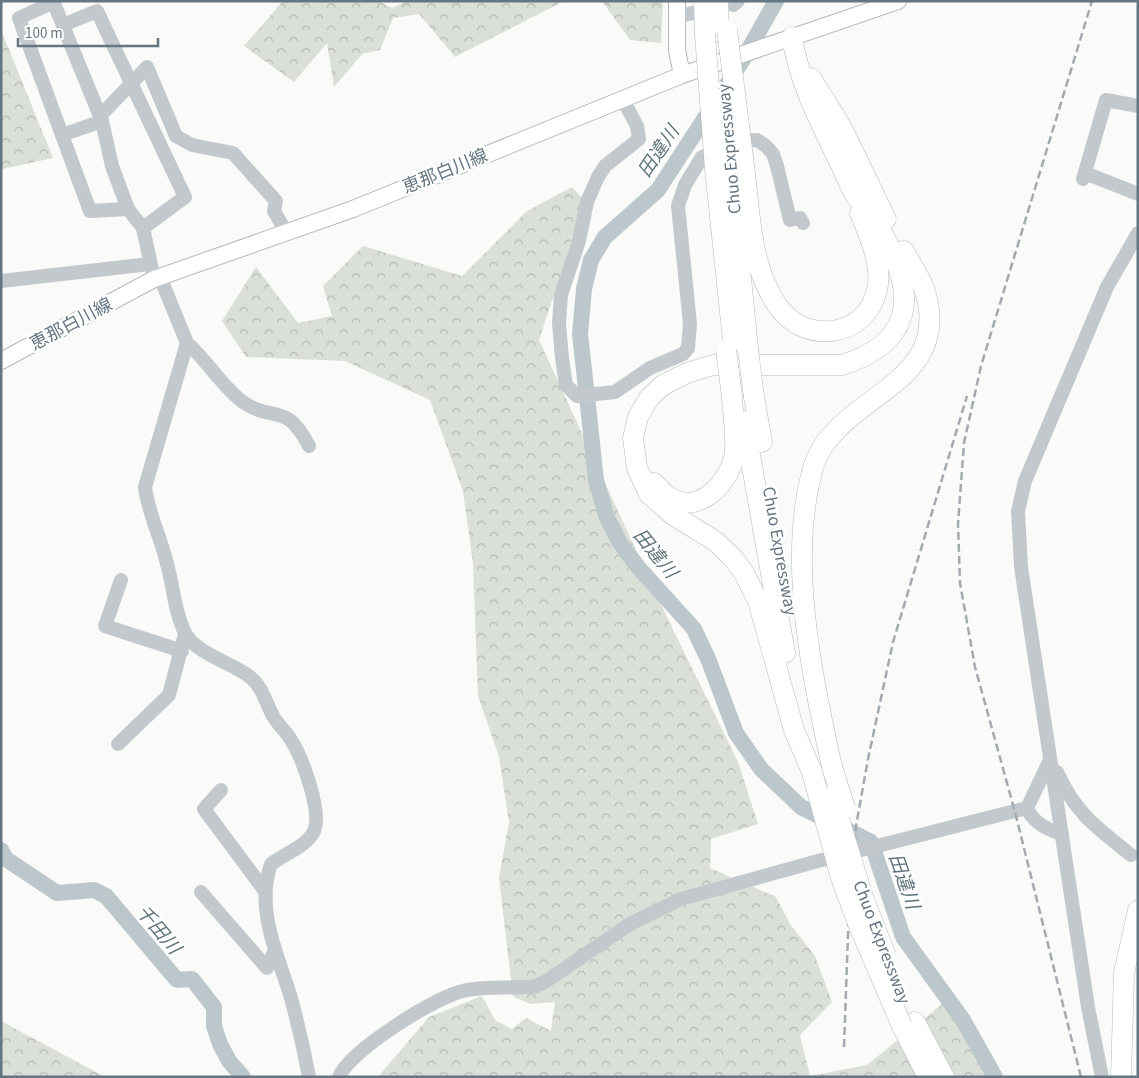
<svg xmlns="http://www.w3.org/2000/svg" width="1139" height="1078" viewBox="0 0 1139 1078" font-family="'Source Sans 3','Noto Sans JP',sans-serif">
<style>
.forest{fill:url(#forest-crowns)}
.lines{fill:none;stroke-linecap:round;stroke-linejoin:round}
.river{stroke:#bbc7cb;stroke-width:16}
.major-casing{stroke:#b5babe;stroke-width:18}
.highway-casing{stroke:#b4b9bd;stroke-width:21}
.minor{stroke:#c3c8cc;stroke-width:14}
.major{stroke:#fff;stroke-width:16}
.highway{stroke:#fff;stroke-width:20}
.rail{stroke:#a2aab0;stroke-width:2.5;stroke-dasharray:8 4;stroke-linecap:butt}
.highway-bridge-casing{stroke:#b4b9bd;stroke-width:21;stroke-linecap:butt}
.highway-bridge{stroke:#fff;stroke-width:20}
.labels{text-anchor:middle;stroke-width:5;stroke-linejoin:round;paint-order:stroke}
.street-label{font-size:18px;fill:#657683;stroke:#fff}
.water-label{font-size:19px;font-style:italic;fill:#60757c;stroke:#fff}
</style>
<defs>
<pattern id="forest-crowns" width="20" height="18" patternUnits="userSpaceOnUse" patternTransform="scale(1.25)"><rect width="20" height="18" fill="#dadfd7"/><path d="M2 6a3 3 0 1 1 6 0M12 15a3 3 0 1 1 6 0" fill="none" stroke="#b4b9b4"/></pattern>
</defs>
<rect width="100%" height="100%" fill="#fafaf8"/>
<g class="forest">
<path d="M 283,1 L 378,1 L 392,8 L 407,1 L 564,1 L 455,57 L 419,14 L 393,18 L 380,50 L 362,54 L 334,87 L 327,43 L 294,82 L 244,46 Z"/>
<path d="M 602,1 L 663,1 L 661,43 L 630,40 Z"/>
<path d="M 1,30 L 53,158 L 2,169 L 1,169 Z"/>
<path d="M 572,187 L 585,201 L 539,340 L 665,613 L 738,762 L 758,824 L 711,839 L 710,868 L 776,897 L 790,924 L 815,956 L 832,1002 L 800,1035 L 810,1076 L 867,1065 L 946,1001 L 990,1077 L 378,1077 L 429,1017 L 482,996 L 495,1020 L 512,1029 L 526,1018 L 551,1031 L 555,1002 L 531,1004 L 513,997 L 499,878 L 509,822 L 499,757 L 478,696 L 473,564 L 463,491 L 430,400 L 345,361 L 246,357 L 222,321 L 256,267 L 298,323 L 332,316 L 323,286 L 363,246 L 462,276 L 527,211 Z"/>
<path d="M 1,1021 L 105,1077 L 1,1077 Z"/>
</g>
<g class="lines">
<g class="river">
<path d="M 776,1 L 742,61 L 658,190 L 605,237 L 591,260 L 584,289 L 580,334 L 588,406 L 596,480 L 607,518 L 620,543 L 638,567 L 694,629 L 709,661 L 736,733 L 761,769 L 801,807 L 871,842 L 903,937 L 963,1020 L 995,1077"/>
<path d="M 1,850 L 6,859 L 57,893 L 94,890 L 106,896 L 177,980 L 192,979 L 214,1007 L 214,1026 L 220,1044 L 229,1061 L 243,1077"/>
</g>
<defs>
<g id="major">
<path d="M 677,1 L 677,50 L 682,75"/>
<path d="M 1,361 L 154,279 L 353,209 L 682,75 L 898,1"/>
</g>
<g id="highway">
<path d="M 704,1 L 705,34"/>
<path d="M 718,1 L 719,32"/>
<path d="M 792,37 C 799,81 818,118 837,157 C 844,170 849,186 857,198 C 861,203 867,207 870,212 C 877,221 882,232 887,242 C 918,300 909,344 842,365 L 713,365 L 687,373 L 663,385 L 649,398 L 638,417 L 633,438 L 637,468 L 649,494 L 673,515 L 715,541 L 733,558 L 744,573 L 758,601 L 794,730 L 812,772"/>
<path d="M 811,78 L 841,126 L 886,219"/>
<path d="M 744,165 C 750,211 750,266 777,305 C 803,345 866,339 877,290 C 883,266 869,235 860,213"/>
<path d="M 730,167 L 748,349"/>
<path d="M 715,169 L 734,350"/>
<path d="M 754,397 L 762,442"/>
<path d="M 744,421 L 785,653"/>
<path d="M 654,483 C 658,486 661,491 665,494 C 696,520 732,482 735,451 C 736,433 733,414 732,397"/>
<path d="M 832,767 C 812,675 787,561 813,468 C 835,393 957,388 924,288 C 919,275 910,263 904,251"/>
<path d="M 915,1022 L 944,1077"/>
<path d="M 902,1026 L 928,1077"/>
<path d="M 1121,1077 L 1124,973 L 1138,910"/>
</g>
</defs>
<use href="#major" class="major-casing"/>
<use href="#highway" class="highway-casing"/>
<g class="minor">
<path d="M 53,1 L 102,121 L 112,166 L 128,209 L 143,228 L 154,279"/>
<path d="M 54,2 L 19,18 L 90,211 L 128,209"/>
<path d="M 733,5 L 738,1"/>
<path d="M 677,16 L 693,13"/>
<path d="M 63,25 L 97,11 L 185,197 L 143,228"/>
<path d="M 623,100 L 637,126 L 639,139 L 605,166 L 598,177 L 587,202 L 579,241 L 561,295 L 559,323 L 562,358 L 566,385 L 577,396 L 615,392 L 650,368 L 683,354 L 688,348 L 690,324 L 678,206 L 685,185 L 702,157 L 747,140 L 757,140 L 766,146 L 773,154 L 777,166 L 790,220 L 800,218 L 803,223"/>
<path d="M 100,116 L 147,67 L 176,136 L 192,145 L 233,153 L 276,201 L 274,211 L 286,232"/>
<path d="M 62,135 L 102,121"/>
<path d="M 1085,173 L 1138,194"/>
<path d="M 1083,179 L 1106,100 L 1138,106"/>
<path d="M 160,277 L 187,343 L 145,487 C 148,512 160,536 166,560 C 173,583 174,611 185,633 C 196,654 233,663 250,677 C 262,686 266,703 273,716 C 278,725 286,731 291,740 C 302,757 324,815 313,833 C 305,847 284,854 271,864 C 255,910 278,955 291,998 C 298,1024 304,1050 309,1077"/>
<path d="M 1,281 L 150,264"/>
<path d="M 187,343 C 206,359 224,389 243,402 C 274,423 286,401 309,446"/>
<path d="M 121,580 L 105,626 L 182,651"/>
<path d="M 118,744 L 169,695 L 185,634"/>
<path d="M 1050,760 L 1027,808 C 1033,823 1048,830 1062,834"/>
<path d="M 1057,772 C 1076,814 1096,827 1131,855"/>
<path d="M 221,790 L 204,809 L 265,891"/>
<path d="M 201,892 L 267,968 L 274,952"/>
<path d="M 339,1077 C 349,1051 439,994 467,990 C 490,986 513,989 536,986 L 545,982 L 630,924 L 681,899 L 818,861 L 1027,808"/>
<path d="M 1102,1077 L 1088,1007 L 1021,567 L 1018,511 L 1025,481 L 1107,287 L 1138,233"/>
</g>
<use href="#major" class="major"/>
<use href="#highway" class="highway"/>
<g class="rail">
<path d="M 844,1047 L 848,935 L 856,826 L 868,759 L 893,642 L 967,396"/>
<path d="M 1081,1077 L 1015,812 L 975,667 L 960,583 L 958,524 L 964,443 L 981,366 L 1092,1"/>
</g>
<defs>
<g id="highway-bridge">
<path d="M 727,30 L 744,165"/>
<path d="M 705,34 L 715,169"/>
<path d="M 727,136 L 730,167"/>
<path d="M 748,349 L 754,397"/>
<path d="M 726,350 L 732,397"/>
<path d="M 832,767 L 845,808"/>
<path d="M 812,772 L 841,878 L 859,926 L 902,1026"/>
<path d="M 832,796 L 863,897 L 886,956"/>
</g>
</defs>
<use href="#highway-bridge" class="highway-bridge-casing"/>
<use href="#highway-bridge" class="highway-bridge"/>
</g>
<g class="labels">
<g class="street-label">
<text transform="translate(729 149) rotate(-95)" y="6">Chuo Expressway</text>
<text transform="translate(445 171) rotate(-22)" y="6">恵那白川線</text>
<text transform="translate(71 324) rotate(-28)" y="6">恵那白川線</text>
<text transform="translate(780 551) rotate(80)" y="6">Chuo Expressway</text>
<text transform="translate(882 942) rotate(69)" y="6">Chuo Expressway</text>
</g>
<g class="water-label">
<text transform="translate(658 151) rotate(-56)" y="7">田違川</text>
<text transform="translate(656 553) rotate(51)" y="7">田違川</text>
<text transform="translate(905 881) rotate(71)" y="7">田違川</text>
<text transform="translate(159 929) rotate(50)" y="7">千田川</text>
</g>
</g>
<rect width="1139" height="1078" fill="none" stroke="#657683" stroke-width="5"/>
<path d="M18 38v8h140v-8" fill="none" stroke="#657683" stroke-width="2.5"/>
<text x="25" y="38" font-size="15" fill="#657683" stroke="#ffffff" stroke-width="4" paint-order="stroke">100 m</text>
</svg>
